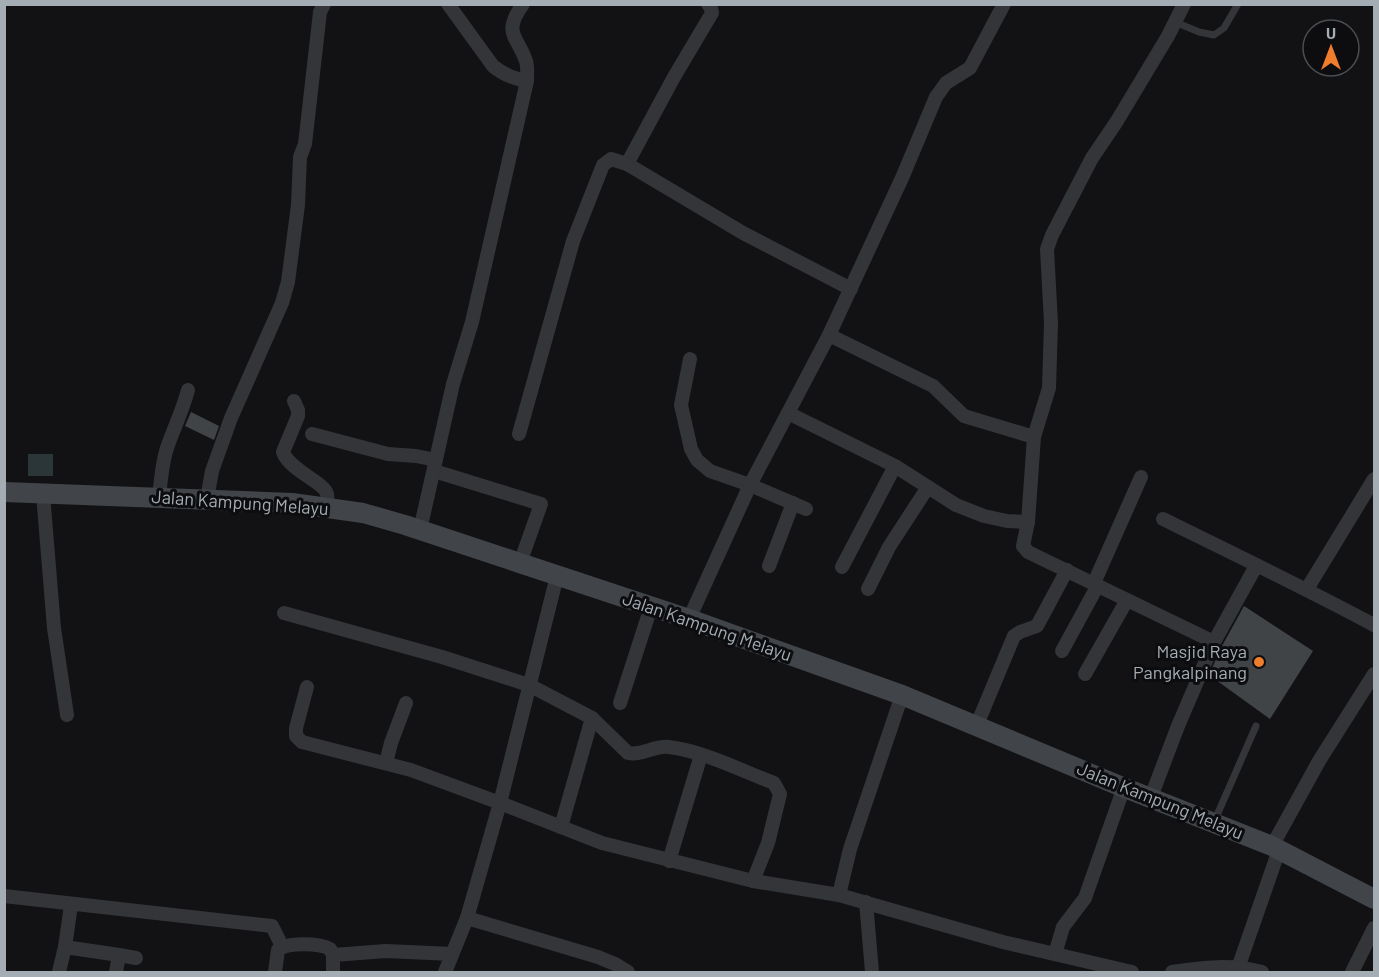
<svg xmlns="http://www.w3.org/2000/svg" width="1379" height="977" viewBox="0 0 1379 977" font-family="Barlow,sans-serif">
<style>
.water{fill:#2b3639}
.building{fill:#414447}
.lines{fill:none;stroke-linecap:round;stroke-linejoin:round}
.lane{stroke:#333539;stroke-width:7}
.street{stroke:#333539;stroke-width:14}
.secondary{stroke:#414549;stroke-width:20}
.poi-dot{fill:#ef7d2e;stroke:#0d0d0f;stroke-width:2}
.labels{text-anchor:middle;stroke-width:6;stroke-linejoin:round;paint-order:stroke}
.street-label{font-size:18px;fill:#a4adb4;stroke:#0d0d0f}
.poi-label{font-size:18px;fill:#a4adb4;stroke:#0d0d0f;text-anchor:end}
</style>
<rect width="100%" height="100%" fill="#121214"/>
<rect class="water" x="28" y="454" width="25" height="22"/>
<g class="building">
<path d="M 191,412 L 219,426 L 214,440 L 185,426 Z"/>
<path d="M 1244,606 L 1313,651 L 1270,719 L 1209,675 L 1222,646 Z"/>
</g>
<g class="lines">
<g class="lane">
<path d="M 1175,22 L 1199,32 L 1214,35 L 1224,28 L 1238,4"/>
<path d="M 1214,822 L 1256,726"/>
</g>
<g class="street">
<path d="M 448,4 L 493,66 C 504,75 514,79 527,81"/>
<path d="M 708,4 L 711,8 L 712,13 L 674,77 L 627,164 L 743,233 L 851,289"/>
<path d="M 1184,4 L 1168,36 L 1117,121 L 1092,158 L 1052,235 L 1047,249 L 1051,323 L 1049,388 L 1034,437 L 1028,522 L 1023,546 L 1028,552 L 1214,642"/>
<path d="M 829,335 L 933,386 L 964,416 L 1034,437"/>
<path d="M 690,359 L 681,405 L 691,449 L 697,460 L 710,471 L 750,485 L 806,509"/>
<path d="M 294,401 L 298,410 L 298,416 L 283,452 C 288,469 325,483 327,494 C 328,498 327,504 327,508"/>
<path d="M 788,413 L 895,466 L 956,505 L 984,516 L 1007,521 L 1028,522"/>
<path d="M 312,434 L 388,454 L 416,456 L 436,460"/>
<path d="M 519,434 L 573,241 L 603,165 L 611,159 L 627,164"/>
<path d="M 434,471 L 541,504 L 520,563"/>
<path d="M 43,494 L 54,628 L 67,715"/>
<path d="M 159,497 C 161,480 162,461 168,445 C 175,426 183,409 188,390"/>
<path d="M 207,499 L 212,471 L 231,418 L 282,303 L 288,282 L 298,205 L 300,157 L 305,144 L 320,12 L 324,4"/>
<path d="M 1163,519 C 1234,554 1305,588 1374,625"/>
<path d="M 420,530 L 453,384 L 472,322 L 527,81 C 527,75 528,67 526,61 C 517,35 502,34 523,4"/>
<path d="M 769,566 L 793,503"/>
<path d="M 842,567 L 895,466"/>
<path d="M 557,576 L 500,803 L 602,843 L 753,881 L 839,895 L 1003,942 L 1132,972"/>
<path d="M 1094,583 L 1141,477"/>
<path d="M 868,589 L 889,547 L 928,487"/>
<path d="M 1307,589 L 1374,479"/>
<path d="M 284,613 L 442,657 L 529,685 L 592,718 L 628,753 C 642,756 655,745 669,747 C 703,751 742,771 774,783 L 780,794 L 768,843 L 753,881"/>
<path d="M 689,619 L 750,485 L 829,335 L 902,178 L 936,97 L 946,83 L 970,68 L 1004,4"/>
<path d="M 1062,651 L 1098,585"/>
<path d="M 1085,674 L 1127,600"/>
<path d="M 307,687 L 296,728 L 296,736 L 302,742 L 411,770 L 500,803 L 467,918 L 445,972"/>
<path d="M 620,703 L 651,607"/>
<path d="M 976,727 L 1014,636 L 1020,632 L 1037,626 L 1067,570"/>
<path d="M 386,763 L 391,743 L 406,703"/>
<path d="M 1151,797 L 1178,726 L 1214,642 L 1256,566"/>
<path d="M 561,827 L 592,718"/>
<path d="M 1272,846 L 1319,761 L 1374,674"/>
<path d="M 669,861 L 701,755"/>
<path d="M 839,895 L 850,849 L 902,695"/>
<path d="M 4,896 L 272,926 L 282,946"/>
<path d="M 866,902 L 872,972"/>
<path d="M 71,905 L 65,947 L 119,955 L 116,972"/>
<path d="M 467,918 L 598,957 L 615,964 L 628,972"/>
<path d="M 1055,954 L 1063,927 L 1085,898 L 1124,787"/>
<path d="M 119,955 L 136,958"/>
<path d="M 333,955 L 386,951 L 452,954"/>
<path d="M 1238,968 L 1279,850"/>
<path d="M 59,972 L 65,947"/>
<path d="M 275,972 L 278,950 C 287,942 320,943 330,949 L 333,955 L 333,972"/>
<path d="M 1172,972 C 1203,967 1232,964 1262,972"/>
<path d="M 1352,972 L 1374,928"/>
</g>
<path class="secondary" d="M 4,492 L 292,503 L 363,513 L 405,525 L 689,619 L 902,695 L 1120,786 L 1272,846 L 1374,899"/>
</g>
<circle class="poi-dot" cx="1259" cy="662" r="6"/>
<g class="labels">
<g class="street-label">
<text transform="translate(240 503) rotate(4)" y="6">Jalan Kampung Melayu</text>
<text transform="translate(707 627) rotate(19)" y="6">Jalan Kampung Melayu</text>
<text transform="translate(1160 801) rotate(22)" y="6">Jalan Kampung Melayu</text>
</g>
<g class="poi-label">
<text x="1247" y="658">Masjid Raya<tspan x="1247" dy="21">Pangkalpinang</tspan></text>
</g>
</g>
<rect width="1379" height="977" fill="none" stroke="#a4adb4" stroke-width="12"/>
<g transform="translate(1331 48)"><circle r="28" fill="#0d0d0f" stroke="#494d51" stroke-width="1.5"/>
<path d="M0-4.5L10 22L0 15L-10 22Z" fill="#ef7d2e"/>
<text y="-9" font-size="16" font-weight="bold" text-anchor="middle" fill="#a4adb4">U</text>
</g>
</svg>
